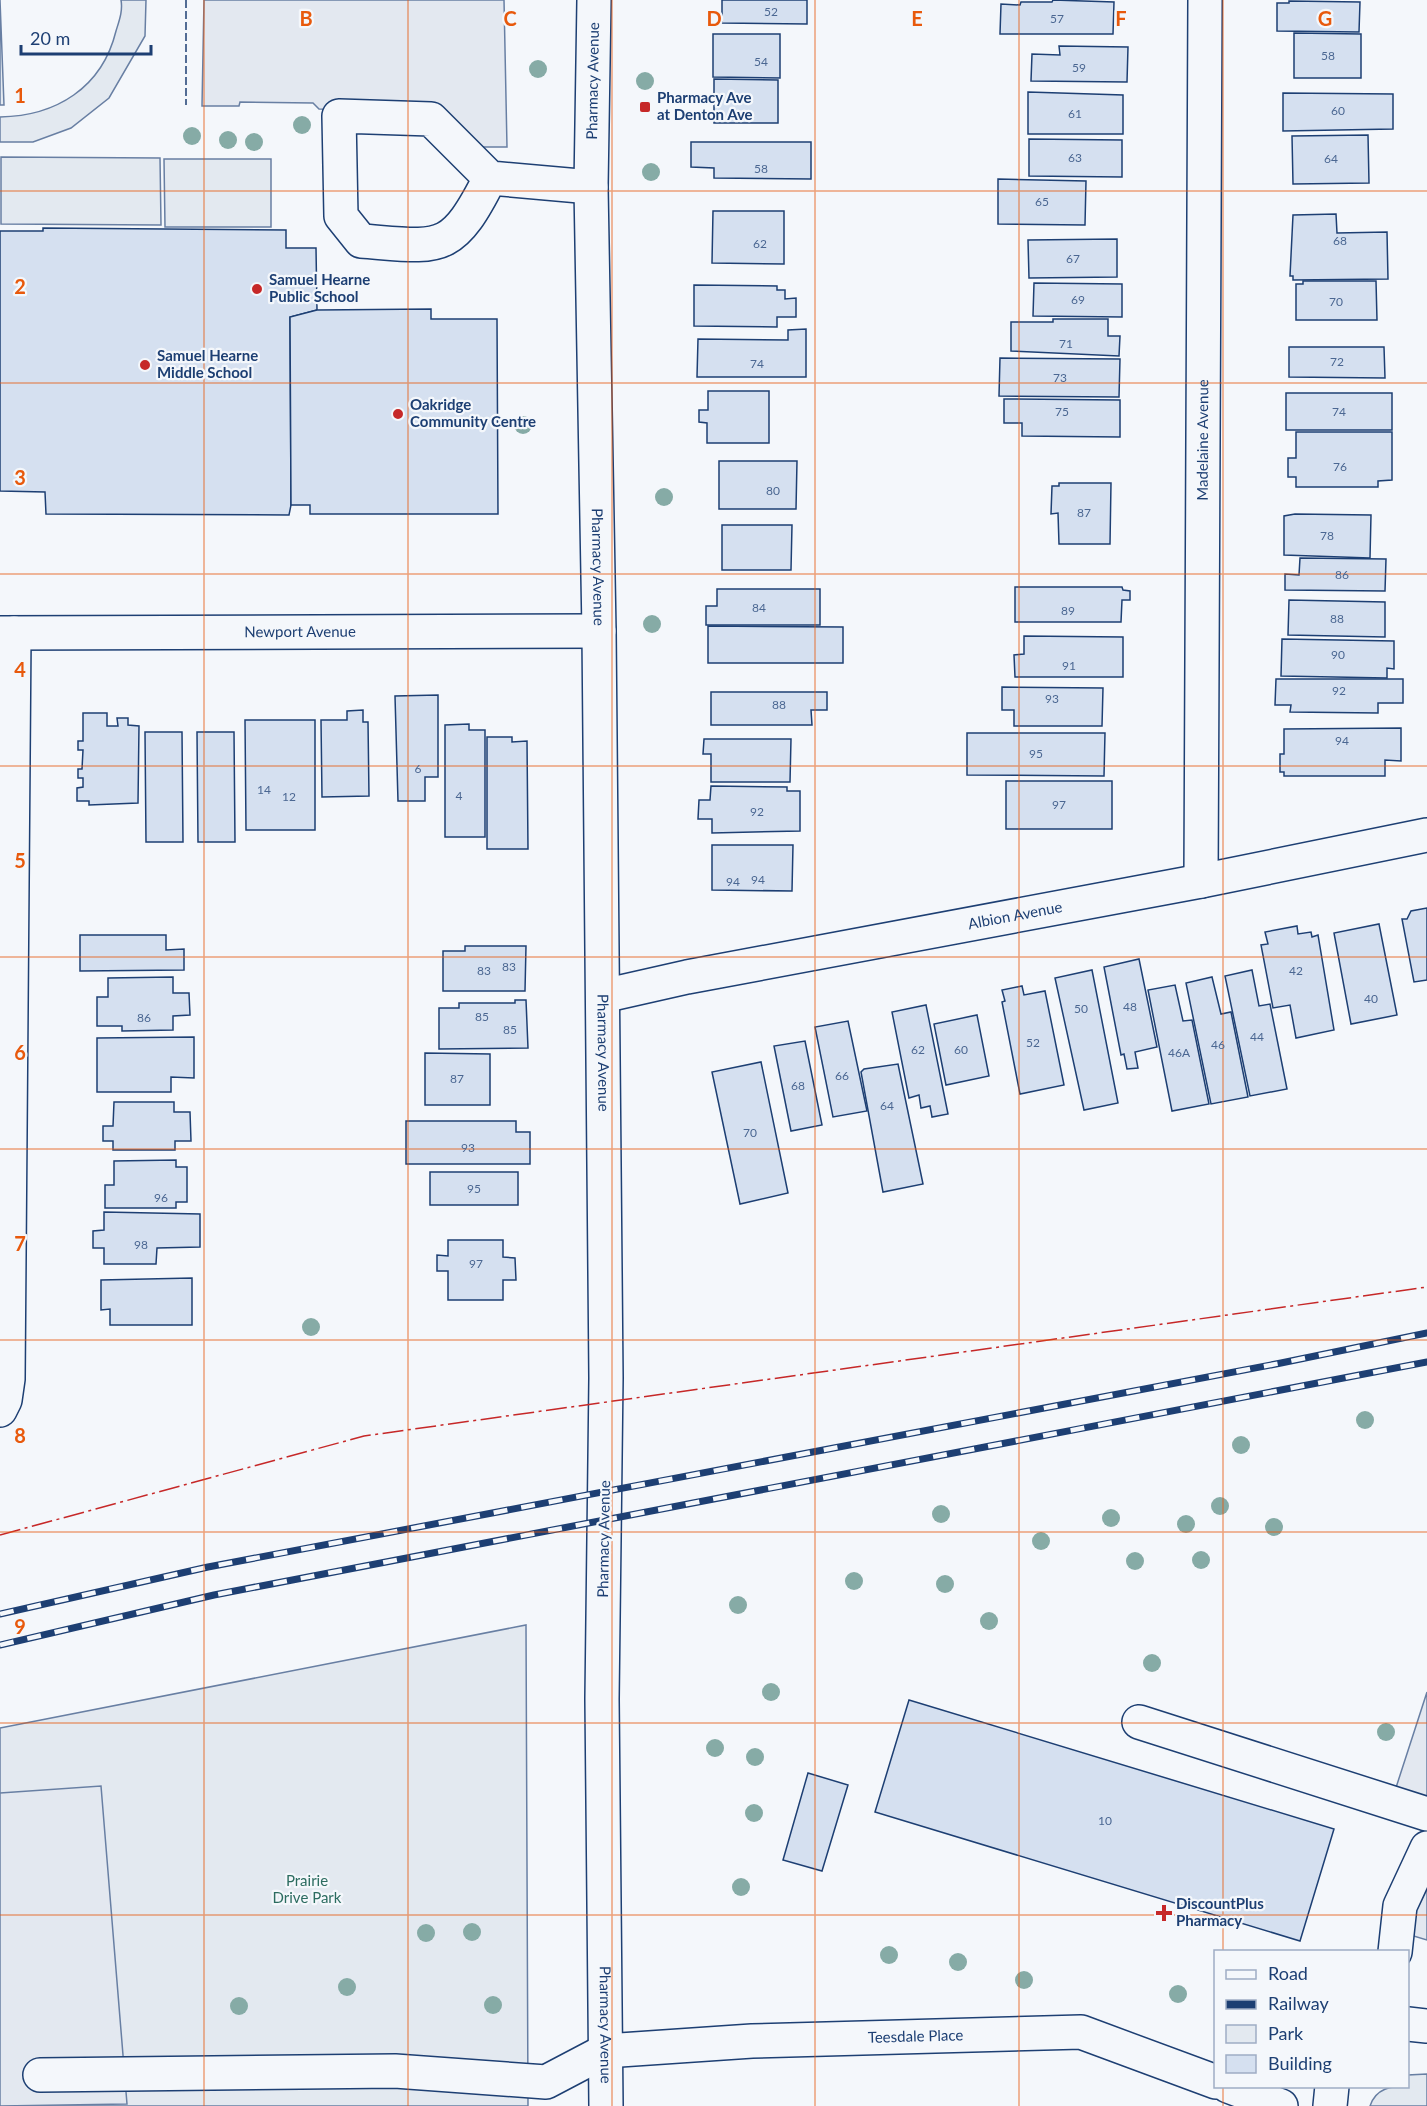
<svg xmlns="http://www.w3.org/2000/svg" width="1427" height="2106" viewBox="0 0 1427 2106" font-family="Lato,sans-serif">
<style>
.green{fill:#e3e9f0;stroke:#687fa3;stroke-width:1.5}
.parking{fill:#e3e8f0;stroke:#687fa3;stroke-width:1.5}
.building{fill:#d5e0f0;stroke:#1d3f73;stroke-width:1.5}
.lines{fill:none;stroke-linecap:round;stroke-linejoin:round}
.minor-casing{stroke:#1d3f73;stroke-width:36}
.minor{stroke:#f4f7fb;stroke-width:33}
.rail-casing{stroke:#1d3f73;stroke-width:7}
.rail{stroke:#f4f7fb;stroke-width:4.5;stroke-dasharray:14;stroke-linecap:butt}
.fence{stroke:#1d3f73;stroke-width:1.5;stroke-dasharray:8 3;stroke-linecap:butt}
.power{stroke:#c62828;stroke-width:1.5;stroke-dasharray:21 4.5 3 4.5;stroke-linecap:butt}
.tree{fill:#86aba6}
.grid{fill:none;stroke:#e8590c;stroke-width:1.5;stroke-opacity:0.55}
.poi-dot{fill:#c62828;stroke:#f4f7fb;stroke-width:2}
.labels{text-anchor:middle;stroke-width:4.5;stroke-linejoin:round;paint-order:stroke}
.number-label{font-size:12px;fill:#4b6792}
.street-label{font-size:15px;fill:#1d3f73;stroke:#f4f7fb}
.poi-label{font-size:15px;font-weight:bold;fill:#1d3f73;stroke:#f4f7fb;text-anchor:start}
.park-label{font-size:15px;fill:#2c6c60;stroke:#f4f7fb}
.grid-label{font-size:20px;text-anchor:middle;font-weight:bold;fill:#e8590c;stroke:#f4f7fb;stroke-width:4.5;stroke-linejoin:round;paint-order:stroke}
</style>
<rect width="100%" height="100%" fill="#f4f7fb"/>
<g class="green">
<path d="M 0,0 L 4,105 L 0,105 Z"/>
<path d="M 121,0 L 146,0 L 145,36 L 109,98 L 71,128 L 33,142 L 0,142 L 0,117 C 56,116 102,88 116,31 C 119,21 123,11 121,0 Z"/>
<path d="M 1,157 L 160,158 L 161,225 L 1,224 Z"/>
<path d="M 164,159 L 271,159 L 271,227 L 165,227 Z"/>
<path d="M 526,1625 L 528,2106 L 0,2106 L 0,1728 Z"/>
<path d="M 1427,2074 L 1427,2106 L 1370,2106 C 1376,2088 1391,2086 1408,2086 L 1408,2075 Z"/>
</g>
<g class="parking">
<path d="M 204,0 L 504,0 L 507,147 L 479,147 L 430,111 L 319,109 L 313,103 L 240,102 L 239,106 L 202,106 Z"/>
<path d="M 1427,1692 L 1427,1815 L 1391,1803 Z"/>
<path d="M 101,1786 L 127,2104 L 0,2106 L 0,1793 Z"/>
<path d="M 1427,1836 L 1427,1940 L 1397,1931 Z"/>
</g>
<g class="building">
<path d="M 722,0 L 807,0 L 807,24 L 722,23 Z"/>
<path d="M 1053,0 L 1114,2 L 1113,34 L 1000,34 L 1001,4 L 1020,5 L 1021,2 L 1052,2 Z"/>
<path d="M 1289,1 L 1360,2 L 1359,32 L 1277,31 L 1277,3 L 1289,3 Z"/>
<path d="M 1294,33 L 1361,34 L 1361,78 L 1294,78 Z"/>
<path d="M 713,34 L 780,34 L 780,78 L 713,77 Z"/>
<path d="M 1059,46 L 1128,47 L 1127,82 L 1031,81 L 1032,54 L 1060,55 Z"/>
<path d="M 714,79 L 778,80 L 778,123 L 714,123 Z"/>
<path d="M 1028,92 L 1123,95 L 1123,134 L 1028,134 Z"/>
<path d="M 1283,93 L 1393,94 L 1393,129 L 1283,131 Z"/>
<path d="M 1368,135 L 1369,183 L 1293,184 L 1292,136 Z"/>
<path d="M 1029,139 L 1122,140 L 1122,177 L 1029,176 Z"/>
<path d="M 691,142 L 811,142 L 811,179 L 714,178 L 714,168 L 691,167 Z"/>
<path d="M 998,179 L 1086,181 L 1085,225 L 998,224 Z"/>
<path d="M 713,211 L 784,211 L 784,264 L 712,263 Z"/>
<path d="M 1336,214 L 1337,233 L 1387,232 L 1388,279 L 1293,280 L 1293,276 L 1290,276 L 1293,215 Z"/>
<path d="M 43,228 L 286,230 L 286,248 L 316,248 L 317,310 L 290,317 L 291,505 L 289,515 L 46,514 L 45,492 L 0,491 L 0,231 L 43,231 Z"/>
<path d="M 1117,239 L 1117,277 L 1029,278 L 1028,240 Z"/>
<path d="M 1303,281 L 1376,281 L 1377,320 L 1296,320 L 1296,284 L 1303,284 Z"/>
<path d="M 1034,283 L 1122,284 L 1122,317 L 1033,316 Z"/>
<path d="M 694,285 L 777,286 L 777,290 L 785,290 L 785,299 L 796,298 L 796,317 L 777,317 L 777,327 L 694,326 Z"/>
<path d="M 431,309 L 431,319 L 497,319 L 498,514 L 310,514 L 310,505 L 291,505 L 290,317 L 317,310 Z"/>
<path d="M 1053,319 L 1108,319 L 1108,336 L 1120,336 L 1119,356 L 1011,351 L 1011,322 L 1053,322 Z"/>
<path d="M 806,329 L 806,377 L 697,377 L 698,339 L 788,340 L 788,330 Z"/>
<path d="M 1289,347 L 1384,347 L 1385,378 L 1289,377 Z"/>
<path d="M 1000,358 L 1120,359 L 1119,397 L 999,396 Z"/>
<path d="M 708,391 L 769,391 L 769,443 L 707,443 L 707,423 L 699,422 L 699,410 L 708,410 Z"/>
<rect x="1286" y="393" width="106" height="37"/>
<path d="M 1004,399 L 1120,400 L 1120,437 L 1022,436 L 1022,423 L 1004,423 Z"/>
<path d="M 1296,432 L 1392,432 L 1392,480 L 1378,481 L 1378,487 L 1296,487 L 1296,477 L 1288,477 L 1288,458 L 1296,458 Z"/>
<path d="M 719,461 L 797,461 L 796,509 L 719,509 Z"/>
<path d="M 1059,483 L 1111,483 L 1110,544 L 1059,544 L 1058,513 L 1051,514 L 1052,486 L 1059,486 Z"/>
<path d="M 1295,514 L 1371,515 L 1370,558 L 1284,555 L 1284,516 Z"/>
<path d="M 722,525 L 792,525 L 791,570 L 722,570 Z"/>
<path d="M 1300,558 L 1386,559 L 1385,591 L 1285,590 L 1285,574 L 1299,575 Z"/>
<path d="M 1015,587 L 1122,587 L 1123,590 L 1130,591 L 1130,600 L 1122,600 L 1121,622 L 1015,622 Z"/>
<path d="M 717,589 L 820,589 L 820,625 L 706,625 L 706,606 L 717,606 Z"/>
<path d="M 1289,600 L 1385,602 L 1385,637 L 1288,635 Z"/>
<path d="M 708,626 L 843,627 L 843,663 L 708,663 Z"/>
<path d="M 1024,636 L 1123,637 L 1123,677 L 1015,677 L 1014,655 L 1024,654 Z"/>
<path d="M 1282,639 L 1394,641 L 1394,669 L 1387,668 L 1387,678 L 1281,676 Z"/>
<path d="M 1276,679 L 1403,679 L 1403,703 L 1378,703 L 1378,713 L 1290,712 L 1291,705 L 1275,705 Z"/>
<path d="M 1002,687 L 1103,688 L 1102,726 L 1014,726 L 1014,710 L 1002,710 Z"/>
<path d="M 711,692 L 827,692 L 827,710 L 811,710 L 812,725 L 711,725 Z"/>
<path d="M 438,695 L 438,777 L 425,777 L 425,801 L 398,801 L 395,696 Z"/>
<path d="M 363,710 L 363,722 L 368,722 L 369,796 L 322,797 L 321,720 L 347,720 L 347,711 Z"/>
<path d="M 83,713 L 107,713 L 107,726 L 118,726 L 117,718 L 128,718 L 128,725 L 139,726 L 138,803 L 89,805 L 89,801 L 77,801 L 77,788 L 83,787 L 83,778 L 78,778 L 78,769 L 82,769 L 83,750 L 78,750 L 78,741 L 83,741 Z"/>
<path d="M 245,720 L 315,720 L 315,830 L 246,830 Z"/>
<path d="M 469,724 L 469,730 L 485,730 L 485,837 L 445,837 L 445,725 Z"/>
<path d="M 1401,728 L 1401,761 L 1385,760 L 1385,776 L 1284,776 L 1284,772 L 1280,772 L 1280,754 L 1284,754 L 1284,729 Z"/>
<path d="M 145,732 L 182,732 L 183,842 L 146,842 Z"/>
<path d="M 197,732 L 234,732 L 235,842 L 198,842 Z"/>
<path d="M 967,733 L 1105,733 L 1104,776 L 967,775 Z"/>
<path d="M 487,737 L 512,737 L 512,742 L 527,741 L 528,849 L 487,849 Z"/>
<path d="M 704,739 L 791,739 L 790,782 L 711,782 L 711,754 L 703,754 Z"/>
<rect x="1006" y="781" width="106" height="48"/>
<path d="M 711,786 L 787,787 L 787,791 L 800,791 L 800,831 L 712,833 L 712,819 L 698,819 L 699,800 L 710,800 Z"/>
<path d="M 712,845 L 793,845 L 792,891 L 712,890 Z"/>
<path d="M 1427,908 L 1427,980 L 1414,982 L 1402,919 L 1407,919 L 1411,911 Z"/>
<path d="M 1379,924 L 1397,1015 L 1351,1024 L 1334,933 Z"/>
<path d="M 1297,926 L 1298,934 L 1311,932 L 1312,937 L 1318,935 L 1334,1030 L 1296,1038 L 1290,1005 L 1273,1008 L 1261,945 L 1268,944 L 1265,932 Z"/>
<path d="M 80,935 L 166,935 L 166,950 L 184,949 L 184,970 L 80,971 Z"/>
<path d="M 465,946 L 526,946 L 525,991 L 443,991 L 443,951 L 465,951 Z"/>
<path d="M 1139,959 L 1157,1047 L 1135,1052 L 1138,1068 L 1127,1069 L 1124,1054 L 1121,1055 L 1104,967 Z"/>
<path d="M 1092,970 L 1118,1103 L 1084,1110 L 1055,978 Z"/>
<path d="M 1252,970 L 1259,1006 L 1270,1004 L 1287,1089 L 1250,1096 L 1225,976 Z"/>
<path d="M 173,977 L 173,993 L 189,993 L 190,1015 L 173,1016 L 173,1030 L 122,1031 L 122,1026 L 97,1026 L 97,997 L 108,997 L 108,978 Z"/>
<path d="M 1212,977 L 1221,1014 L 1231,1012 L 1248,1097 L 1211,1104 L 1186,983 Z"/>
<path d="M 1175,985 L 1183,1021 L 1192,1020 L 1209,1104 L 1172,1111 L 1148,990 Z"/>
<path d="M 1022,986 L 1024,995 L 1045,991 L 1064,1085 L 1020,1094 L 1002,1002 L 1005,1001 L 1002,990 Z"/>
<path d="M 515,1000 L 526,1000 L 528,1048 L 439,1049 L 439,1008 L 459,1008 L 459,1003 L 515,1003 Z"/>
<path d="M 926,1005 L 948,1114 L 932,1117 L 930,1106 L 921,1108 L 919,1095 L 909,1098 L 892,1012 Z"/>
<path d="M 977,1015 L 989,1076 L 946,1085 L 934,1024 Z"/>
<path d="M 848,1021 L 867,1111 L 833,1117 L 815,1027 Z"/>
<path d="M 194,1037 L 194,1078 L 171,1077 L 171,1092 L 97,1092 L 97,1038 Z"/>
<path d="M 805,1041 L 822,1125 L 791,1131 L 774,1046 Z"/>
<path d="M 425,1053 L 490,1054 L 490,1105 L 425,1105 Z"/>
<path d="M 761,1062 L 788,1193 L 740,1204 L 712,1072 Z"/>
<path d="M 898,1064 L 923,1184 L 883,1192 L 861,1072 L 864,1069 Z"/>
<path d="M 114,1102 L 174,1102 L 174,1112 L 190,1112 L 191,1141 L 175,1141 L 175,1150 L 113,1150 L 113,1141 L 103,1141 L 103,1126 L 113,1126 Z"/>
<path d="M 406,1121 L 516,1121 L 516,1132 L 530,1132 L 530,1164 L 406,1164 Z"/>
<path d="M 176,1160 L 176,1167 L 187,1167 L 187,1202 L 176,1202 L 176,1208 L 105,1208 L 105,1185 L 114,1185 L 114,1161 Z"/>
<rect x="430" y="1172" width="88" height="33"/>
<path d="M 104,1212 L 200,1214 L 200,1247 L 157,1248 L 156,1264 L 104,1264 L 104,1248 L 93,1248 L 93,1231 L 104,1230 Z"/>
<path d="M 448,1240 L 503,1240 L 503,1257 L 515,1258 L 516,1280 L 503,1280 L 503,1300 L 448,1300 L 448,1271 L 437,1271 L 437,1255 L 448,1256 Z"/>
<path d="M 192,1278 L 192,1325 L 110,1325 L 110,1309 L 101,1310 L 101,1280 Z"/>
<path d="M 909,1700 L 1334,1829 L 1300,1941 L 875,1812 Z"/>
<path d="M 808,1773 L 848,1785 L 822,1871 L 783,1860 Z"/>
</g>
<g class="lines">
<defs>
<g id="minor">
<path id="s1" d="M 594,0 L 591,187 L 599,631 L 606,1378 L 602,1699 L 606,2106"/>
<path d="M 490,178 C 451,255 441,247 361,241 L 341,216 L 339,116 L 431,119 L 490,178 L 591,187"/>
<path id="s2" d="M 0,633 L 599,631"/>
<path id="s3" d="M 1201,881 L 1205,0"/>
<path id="s4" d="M 603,996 L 687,977 L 1201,881 L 1427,835"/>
<path d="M 0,1410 L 5,1400 L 8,1379 L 14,633"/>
<path d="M 1139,1722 L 1427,1814"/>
<path d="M 1395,1952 L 1400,1906 L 1427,1848"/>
<path d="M 1408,2024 L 1427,2026"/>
<path id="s5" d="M 40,2075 L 395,2071 L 546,2082 L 605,2051 L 752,2041 L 1081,2032 L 1216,2082"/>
<path d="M 1228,2086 L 1281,2106"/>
<path d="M 1330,2106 L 1332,2086"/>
</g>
</defs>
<use href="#minor" class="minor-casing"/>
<use href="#minor" class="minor"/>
<defs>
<g id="rail">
<path d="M 0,1614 L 208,1567 L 1281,1363 L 1427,1333"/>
<path d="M 0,1645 L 214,1595 L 1427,1362"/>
</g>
</defs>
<use href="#rail" class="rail-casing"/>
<use href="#rail" class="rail"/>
<path class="fence" d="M 186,0 L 186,105"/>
<path class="power" d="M 0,1535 L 364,1436 L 1427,1287"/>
</g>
<g class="tree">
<circle cx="538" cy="69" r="9"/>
<circle cx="645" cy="81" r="9"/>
<circle cx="302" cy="125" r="9"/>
<circle cx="192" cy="136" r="9"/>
<circle cx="228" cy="140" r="9"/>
<circle cx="254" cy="142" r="9"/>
<circle cx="651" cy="172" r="9"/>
<circle cx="523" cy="425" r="9"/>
<circle cx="664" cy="497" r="9"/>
<circle cx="652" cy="624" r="9"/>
<circle cx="311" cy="1327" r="9"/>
<circle cx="1365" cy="1420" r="9"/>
<circle cx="1241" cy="1445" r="9"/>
<circle cx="1220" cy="1506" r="9"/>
<circle cx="941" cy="1514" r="9"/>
<circle cx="1111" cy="1518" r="9"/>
<circle cx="1186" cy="1524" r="9"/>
<circle cx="1274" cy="1527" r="9"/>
<circle cx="1041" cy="1541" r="9"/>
<circle cx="1201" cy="1560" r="9"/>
<circle cx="1135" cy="1561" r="9"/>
<circle cx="854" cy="1581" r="9"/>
<circle cx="945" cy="1584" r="9"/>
<circle cx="738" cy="1605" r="9"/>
<circle cx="989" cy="1621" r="9"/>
<circle cx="1152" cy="1663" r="9"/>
<circle cx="771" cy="1692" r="9"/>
<circle cx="1386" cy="1732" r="9"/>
<circle cx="715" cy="1748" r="9"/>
<circle cx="755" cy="1757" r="9"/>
<circle cx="754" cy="1813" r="9"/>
<circle cx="741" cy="1887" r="9"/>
<circle cx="472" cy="1932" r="9"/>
<circle cx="426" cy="1933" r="9"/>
<circle cx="889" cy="1955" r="9"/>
<circle cx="958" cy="1962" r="9"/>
<circle cx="1024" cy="1980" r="9"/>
<circle cx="347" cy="1987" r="9"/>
<circle cx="1178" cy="1994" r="9"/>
<circle cx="493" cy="2005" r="9"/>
<circle cx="239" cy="2006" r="9"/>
</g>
<path class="grid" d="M 204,0 L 204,2106M 408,0 L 408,2106M 612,0 L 612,2106M 815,0 L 815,2106M 1019,0 L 1019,2106M 1223,0 L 1223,1952M 0,191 L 1427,191M 0,383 L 1427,383M 0,574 L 1427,574M 0,766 L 1427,766M 0,957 L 1427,957M 0,1149 L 1427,1149M 0,1340 L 1427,1340M 0,1532 L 1427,1532M 0,1723 L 1427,1723M 0,1915 L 1427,1915M 1223,2086 L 1223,2106"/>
<g class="poi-dot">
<rect x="639" y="101" width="12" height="12" rx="3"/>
<circle cx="257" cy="289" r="6"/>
<circle cx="145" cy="365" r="6"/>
<circle cx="398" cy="414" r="6"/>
<path d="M1161 1904h6v6h6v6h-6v6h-6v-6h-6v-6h6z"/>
</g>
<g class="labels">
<g class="number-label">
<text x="771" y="16">52</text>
<text x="1057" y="23">57</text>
<text x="1328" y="60">58</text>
<text x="761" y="66">54</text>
<text x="1079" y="72">59</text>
<text x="1338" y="115">60</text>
<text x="1075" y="118">61</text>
<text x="1075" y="162">63</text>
<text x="1331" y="163">64</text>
<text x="761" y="173">58</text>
<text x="1042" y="206">65</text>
<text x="1340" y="245">68</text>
<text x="760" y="248">62</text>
<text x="1073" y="263">67</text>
<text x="1078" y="304">69</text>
<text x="1336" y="306">70</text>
<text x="1066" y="348">71</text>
<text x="1337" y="366">72</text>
<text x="757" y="368">74</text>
<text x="1060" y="382">73</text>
<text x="1062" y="416">75</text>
<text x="1339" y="416">74</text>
<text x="1340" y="471">76</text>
<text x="773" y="495">80</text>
<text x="1084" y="517">87</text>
<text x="1327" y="540">78</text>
<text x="1342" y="579">86</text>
<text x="759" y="612">84</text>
<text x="1068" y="615">89</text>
<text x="1337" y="623">88</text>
<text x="1338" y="659">90</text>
<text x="1069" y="670">91</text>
<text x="1339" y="695">92</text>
<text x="1052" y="703">93</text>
<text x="779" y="709">88</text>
<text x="1342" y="745">94</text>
<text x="1036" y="758">95</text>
<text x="418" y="773">6</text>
<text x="264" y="794">14</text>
<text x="459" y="800">4</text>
<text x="289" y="801">12</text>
<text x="1059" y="809">97</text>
<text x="757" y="816">92</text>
<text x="758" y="884">94</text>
<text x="733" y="886">94</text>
<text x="509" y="971">83</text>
<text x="484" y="975">83</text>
<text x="1296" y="975">42</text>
<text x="1371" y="1003">40</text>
<text x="1130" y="1011">48</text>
<text x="1081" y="1013">50</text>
<text x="482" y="1021">85</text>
<text x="144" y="1022">86</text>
<text x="510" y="1034">85</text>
<text x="1257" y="1041">44</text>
<text x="1033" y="1047">52</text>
<text x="1218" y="1049">46</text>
<text x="918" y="1054">62</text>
<text x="961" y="1054">60</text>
<text x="1179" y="1057">46A</text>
<text x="842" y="1080">66</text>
<text x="457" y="1083">87</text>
<text x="798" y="1090">68</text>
<text x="887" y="1110">64</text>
<text x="750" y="1137">70</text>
<text x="468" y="1152">93</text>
<text x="474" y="1193">95</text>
<text x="161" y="1202">96</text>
<text x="141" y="1249">98</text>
<text x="476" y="1268">97</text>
<text x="1105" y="1825">10</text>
</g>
<g class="street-label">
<text transform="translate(593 81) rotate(-89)" y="5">Pharmacy Avenue</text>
<text dy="5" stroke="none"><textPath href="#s3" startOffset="441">Madelaine Avenue</textPath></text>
<text dy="5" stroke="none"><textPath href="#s1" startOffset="567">Pharmacy Avenue</textPath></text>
<text dy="5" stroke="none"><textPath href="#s2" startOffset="300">Newport Avenue</textPath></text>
<text dy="5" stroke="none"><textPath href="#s4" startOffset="420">Albion Avenue</textPath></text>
<text dy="5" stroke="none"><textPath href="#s1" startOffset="1053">Pharmacy Avenue</textPath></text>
<text transform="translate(604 1539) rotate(-89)" y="5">Pharmacy Avenue</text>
<text dy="5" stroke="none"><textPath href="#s1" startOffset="2025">Pharmacy Avenue</textPath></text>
<text dy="5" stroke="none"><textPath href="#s5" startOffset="884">Teesdale Place</textPath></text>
</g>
<g class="poi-label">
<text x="657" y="103">Pharmacy Ave<tspan x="657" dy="17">at Denton Ave</tspan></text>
<text x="269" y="285">Samuel Hearne<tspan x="269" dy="17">Public School</tspan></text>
<text x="157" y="361">Samuel Hearne<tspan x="157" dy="17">Middle School</tspan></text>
<text x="410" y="410">Oakridge<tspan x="410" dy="17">Community Centre</tspan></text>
<text x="1176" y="1909">DiscountPlus<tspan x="1176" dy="17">Pharmacy</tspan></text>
</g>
<g class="park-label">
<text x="307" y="1886">Prairie<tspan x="307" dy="17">Drive Park</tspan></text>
</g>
</g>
<g class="grid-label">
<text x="306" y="26">B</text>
<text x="510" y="26">C</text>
<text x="714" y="26">D</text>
<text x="917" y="26">E</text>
<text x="1121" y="26">F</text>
<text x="1325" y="26">G</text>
<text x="20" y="103">1</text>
<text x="20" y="294">2</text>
<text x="20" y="485">3</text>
<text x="20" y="677">4</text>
<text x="20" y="868">5</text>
<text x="20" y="1060">6</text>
<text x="20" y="1251">7</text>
<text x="20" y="1443">8</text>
<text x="20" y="1634">9</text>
</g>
<rect x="1214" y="1950" width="195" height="138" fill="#f4f7fb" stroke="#9eadc5" stroke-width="1.5"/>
<rect x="1226" y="1970" width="30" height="9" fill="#f4f7fb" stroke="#9eadc5" stroke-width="1.5"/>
<text x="1268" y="1980" font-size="18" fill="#1d3f73">Road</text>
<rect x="1226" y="2000" width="30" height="9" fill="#1d3f73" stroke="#9eadc5" stroke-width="1.5"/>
<text x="1268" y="2010" font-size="18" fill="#1d3f73">Railway</text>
<rect x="1226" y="2025" width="30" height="18" fill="#e3e9f0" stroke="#9eadc5" stroke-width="1.5"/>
<text x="1268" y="2040" font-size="18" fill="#1d3f73">Park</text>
<rect x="1226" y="2055" width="30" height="18" fill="#d5e0f0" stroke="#9eadc5" stroke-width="1.5"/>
<text x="1268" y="2070" font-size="18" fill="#1d3f73">Building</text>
<path d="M21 45v9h130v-9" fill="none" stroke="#1d3f73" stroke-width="3"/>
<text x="30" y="45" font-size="18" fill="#1d3f73" stroke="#f4f7fb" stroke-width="4.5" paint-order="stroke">20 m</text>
</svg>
